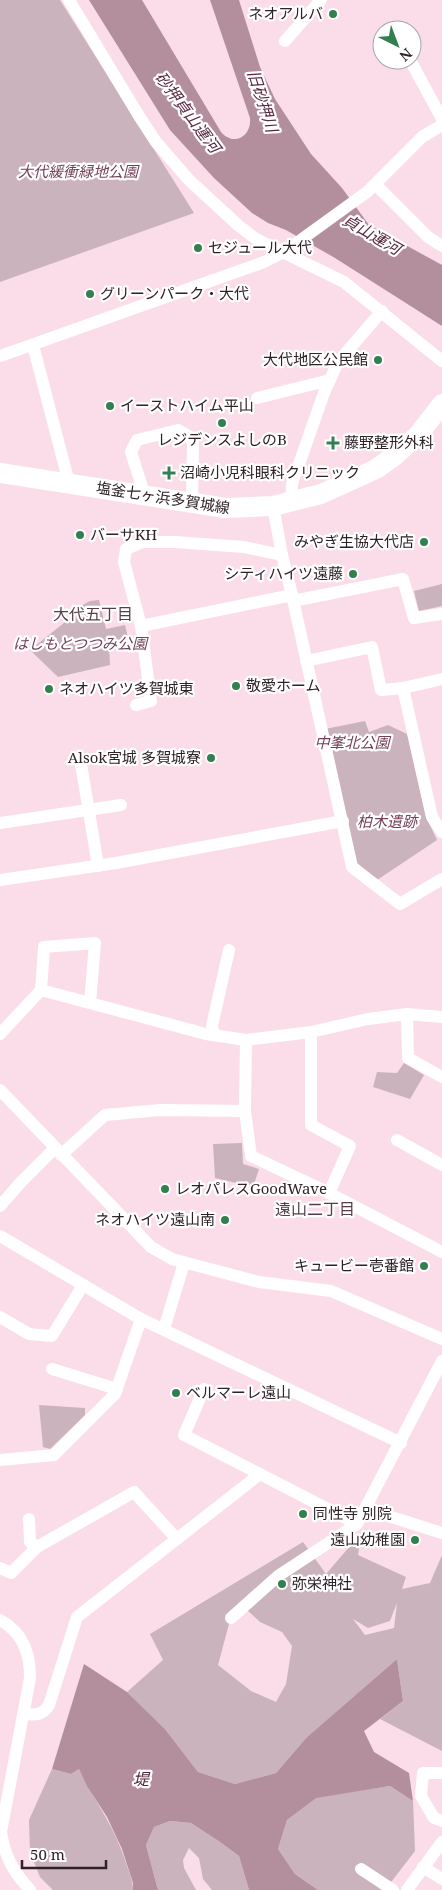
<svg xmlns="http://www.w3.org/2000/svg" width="442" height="1890" viewBox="0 0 442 1890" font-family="'Noto Serif','Noto Sans JP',serif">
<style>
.green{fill:#cab3bc;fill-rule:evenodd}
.water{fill:#b38f9e}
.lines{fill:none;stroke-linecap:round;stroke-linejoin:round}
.street{stroke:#fff;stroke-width:12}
.primary{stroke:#fff;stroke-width:20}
.poi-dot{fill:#328050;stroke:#fff;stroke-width:2}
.labels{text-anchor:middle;stroke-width:4.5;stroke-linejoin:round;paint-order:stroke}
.poi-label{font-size:15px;fill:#2e2227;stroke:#fff;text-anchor:start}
.park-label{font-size:15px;font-style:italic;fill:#733f58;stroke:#fff}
.street-label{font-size:15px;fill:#2e2227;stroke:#fff}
.water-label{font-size:16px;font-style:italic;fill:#58273f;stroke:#fff}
.neighbourhood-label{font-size:16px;fill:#563e49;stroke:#fff}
</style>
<rect width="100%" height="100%" fill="#fbdce9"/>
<g class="green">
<path d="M 0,0 L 60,0 L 194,213 L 0,282 Z"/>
<path d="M 442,584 L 442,606 L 419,611 L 414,591 Z"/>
<path d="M 99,600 L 106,629 L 125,625 L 129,642 L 109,646 L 110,665 L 58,677 L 30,650 L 79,611 L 79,607 L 90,601 Z"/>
<path d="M 365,721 L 369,732 L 388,725 L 407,734 L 426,817 L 437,840 L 377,880 L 357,863 L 325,729 Z"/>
<path d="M 404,1063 L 424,1075 L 410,1099 L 373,1087 L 377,1072 L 397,1073 Z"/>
<path d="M 242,1143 L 243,1164 L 259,1169 L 253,1187 L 215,1178 L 213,1144 Z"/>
<path d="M 39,1405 L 85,1408 L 85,1415 L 50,1449 L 43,1447 Z"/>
<path d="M 362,1532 L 358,1555 L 406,1577 L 402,1589 L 430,1583 L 442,1555 L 442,1751 L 380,1719 L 403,1701 L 397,1659 L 307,1737 L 276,1773 L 235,1784 L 198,1772 L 165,1729 L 127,1692 L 163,1660 L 150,1634 L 303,1542 L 326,1574 ZM 397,1603 L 394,1628 L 365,1635 L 353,1619 L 368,1628 L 390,1621 ZM 247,1610 L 260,1622 L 282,1632 L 292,1646 L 286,1684 L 276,1702 L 251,1691 L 218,1665 L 229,1624 Z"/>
<path d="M 52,1769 L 71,1774 L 79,1769 C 95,1802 115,1827 126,1863 C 129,1872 133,1881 133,1890 L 53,1890 L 40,1877 L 30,1852 L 29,1820 Z"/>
<path d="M 390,1786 L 413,1801 L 415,1851 L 385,1890 L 318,1890 L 295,1874 L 278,1849 L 287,1820 L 316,1797 Z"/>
<path d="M 170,1821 L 191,1823 L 220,1842 L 239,1856 L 249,1890 L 212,1890 L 203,1879 L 199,1858 L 189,1848 L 183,1860 L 184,1868 L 196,1890 L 158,1890 L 146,1845 L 154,1827 Z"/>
</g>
<g class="water">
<path d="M 89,0 L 142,0 L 221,132 C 234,147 252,136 250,118 L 210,0 L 239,0 L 260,67 L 275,99 L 311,154 L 342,188 L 369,225 L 442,265 L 442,326 L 335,258 L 286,230 L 268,223 L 252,213 L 214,178 L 170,130 Z"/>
<path d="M 397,1659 L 403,1701 L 364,1731 L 374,1752 L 409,1773 L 413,1801 L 390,1786 L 316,1798 L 287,1820 L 278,1849 L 295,1874 L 318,1890 L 249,1890 L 239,1856 L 220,1842 L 191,1823 L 170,1821 L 154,1827 L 146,1845 L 158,1890 L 133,1890 L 133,1883 L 122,1849 L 107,1817 L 87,1786 L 79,1769 L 71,1774 L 52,1769 L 84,1664 L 127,1692 L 165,1729 L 198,1772 L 235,1784 L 276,1773 L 307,1737 Z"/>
</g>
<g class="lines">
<g class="street">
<path d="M 69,0 L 139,116 L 156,142 L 189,180 L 239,226 L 256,239 L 344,282 L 442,361"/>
<path d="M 285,41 L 321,0"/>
<path d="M 410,60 L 442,119"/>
<path d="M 375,184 L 428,237 L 442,246"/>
<path d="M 33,345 L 69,483"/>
<path d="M 0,356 L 264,262 L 284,252 L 367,192 L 422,137 L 442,125"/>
<path d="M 257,398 L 330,380"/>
<path d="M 145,496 L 131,452 L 137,440 L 178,430 L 190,437 L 193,444 L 192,504"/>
<path d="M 293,502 C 290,488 292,480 298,467 L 324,393 L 338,362 L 382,311"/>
<path d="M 273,506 L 282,555 L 292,595 L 141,626 L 124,562 L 126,549 L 143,542 L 175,542 L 244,547 L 282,555"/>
<path d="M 292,595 L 352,867 L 400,904 L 442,879"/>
<path d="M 293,601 L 403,579 L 414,618 L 442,614"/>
<path d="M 306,661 L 372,647 L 381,690 L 403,688"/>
<path d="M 442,679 L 403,688 L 432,817 L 442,832"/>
<path d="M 136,705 L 151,701 L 141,626"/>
<path d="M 80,758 L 98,866"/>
<path d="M 0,823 L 121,805"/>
<path d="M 0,880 L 116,863 L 343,821"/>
<path d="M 41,990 L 44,947 L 95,943 L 90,1003"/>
<path d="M 407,1014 L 408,1058 L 442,1077"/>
<path d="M 311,1032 L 311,1125 L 350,1146 L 329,1193"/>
<path d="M 0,1034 L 41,990 L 206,1034 L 246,1040 L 311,1032 L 368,1019 L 407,1014 L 442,1017"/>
<path d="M 214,1035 L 212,1026 L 229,950"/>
<path d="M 0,1090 L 151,1247 L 172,1259 L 259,1282 L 331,1291 L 442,1339"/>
<path d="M 245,1111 L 251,1156 L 329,1193 L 442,1252"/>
<path d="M 397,1140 L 442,1165"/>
<path d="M 61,1155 L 105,1115 L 160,1110 L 245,1111 L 246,1040"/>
<path d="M 0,1206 L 21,1182 L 55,1148"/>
<path d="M 0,1236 L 141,1319 L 401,1443"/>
<path d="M 0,1317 L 29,1334 L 52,1336 L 83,1285"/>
<path d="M 164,1329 L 184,1263"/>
<path d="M 52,1369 L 117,1389"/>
<path d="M 204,1389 L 184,1435 L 357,1524 L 442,1361"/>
<path d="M 0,1460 L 54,1455 L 115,1394 L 141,1319"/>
<path d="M 366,1509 L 442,1533"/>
<path d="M 29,1519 L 30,1542 L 37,1547"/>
<path d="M 0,1568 L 11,1573 L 37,1547 L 134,1492 L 176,1538"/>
<path d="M 231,1618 L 278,1576 L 357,1524"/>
<path d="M 0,1620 C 23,1633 30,1652 30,1678 L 1,1832 C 5,1858 13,1871 30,1890"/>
<path d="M 23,1714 C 35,1715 42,1716 49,1705 L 77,1617 L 260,1474"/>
<path d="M 442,1773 L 423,1773 L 421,1796 L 434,1818 L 442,1821"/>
<path d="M 423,1867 L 442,1879"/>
<path d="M 361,1869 L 393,1890"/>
<path d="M 407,1890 L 442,1842"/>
</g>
<path class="primary" d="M 0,473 L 225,508 L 273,506 L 321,494 L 376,469 L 393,457 L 418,435 L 442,404"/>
</g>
<g class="poi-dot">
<circle cx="333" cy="14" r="5"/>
<circle cx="198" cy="248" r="5"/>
<circle cx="90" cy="294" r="5"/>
<circle cx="378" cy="360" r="5"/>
<circle cx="110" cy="406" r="5"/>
<circle cx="222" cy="423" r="5"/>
<path d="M330.5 435.5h5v5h5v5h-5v5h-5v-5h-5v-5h5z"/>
<path d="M166.5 465.5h5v5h5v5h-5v5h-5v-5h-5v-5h5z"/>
<circle cx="80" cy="535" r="5"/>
<circle cx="424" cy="542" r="5"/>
<circle cx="353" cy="574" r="5"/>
<circle cx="236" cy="686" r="5"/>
<circle cx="49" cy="689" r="5"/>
<circle cx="211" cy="758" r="5"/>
<circle cx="165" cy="1189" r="5"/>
<circle cx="225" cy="1220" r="5"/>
<circle cx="424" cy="1266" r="5"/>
<circle cx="176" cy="1393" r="5"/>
<circle cx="303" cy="1514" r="5"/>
<circle cx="415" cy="1540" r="5"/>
<circle cx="282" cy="1584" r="5"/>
</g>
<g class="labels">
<g class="poi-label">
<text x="323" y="19" text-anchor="end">ネオアルバ</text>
<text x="208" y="253">セジュール大代</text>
<text x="100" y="299">グリーンパーク・大代</text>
<text x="368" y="365" text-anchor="end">大代地区公民館</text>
<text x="120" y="411">イーストハイム平山</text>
<text x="222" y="445" text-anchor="middle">レジデンスよしのB</text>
<text x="344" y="448">藤野整形外科</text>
<text x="180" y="478">沼崎小児科眼科クリニック</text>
<text x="90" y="540">バーサKH</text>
<text x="414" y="547" text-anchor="end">みやぎ生協大代店</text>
<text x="343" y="579" text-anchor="end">シティハイツ遠藤</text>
<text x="246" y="691">敬愛ホーム</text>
<text x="59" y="694">ネオハイツ多賀城東</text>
<text x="201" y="763" text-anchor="end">Alsok宮城 多賀城寮</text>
<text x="175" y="1194">レオパレスGoodWave</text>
<text x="215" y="1225" text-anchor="end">ネオハイツ遠山南</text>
<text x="414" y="1271" text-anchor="end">キュービー壱番館</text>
<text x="186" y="1398">ベルマーレ遠山</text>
<text x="313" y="1519">同性寺 別院</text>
<text x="405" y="1545" text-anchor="end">遠山幼稚園</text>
<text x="292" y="1589">弥栄神社</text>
</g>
<g class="park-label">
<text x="78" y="177">大代緩衝緑地公園</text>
<text x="80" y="649">はしもとつつみ公園</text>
<text x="352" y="748">中峯北公園</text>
<text x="387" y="827">柏木遺跡</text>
</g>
<g class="street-label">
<text transform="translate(163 498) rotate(9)" y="5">塩釜七ヶ浜多賀城線</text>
</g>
<g class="water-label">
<text transform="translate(263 101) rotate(72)" y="6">旧砂押川</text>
<text transform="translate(188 112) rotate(53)" y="6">砂押貞山運河</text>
<text transform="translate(372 234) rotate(30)" y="6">貞山運河</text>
<text x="141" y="1785">堤</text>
</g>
<g class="neighbourhood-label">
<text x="93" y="620">大代五丁目</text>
<text x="315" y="1215">遠山二丁目</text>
</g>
</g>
<g transform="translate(397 45) rotate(138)"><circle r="24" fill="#ffffff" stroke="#aba7a9"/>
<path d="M0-4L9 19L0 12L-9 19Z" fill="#328050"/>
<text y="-8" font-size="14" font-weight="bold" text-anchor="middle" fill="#2e2227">N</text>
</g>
<path d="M22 1860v8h84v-8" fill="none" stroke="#2e2227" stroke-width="2.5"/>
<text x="30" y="1860" font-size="15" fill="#2e2227" stroke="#ffffff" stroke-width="4" paint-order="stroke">50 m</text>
</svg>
